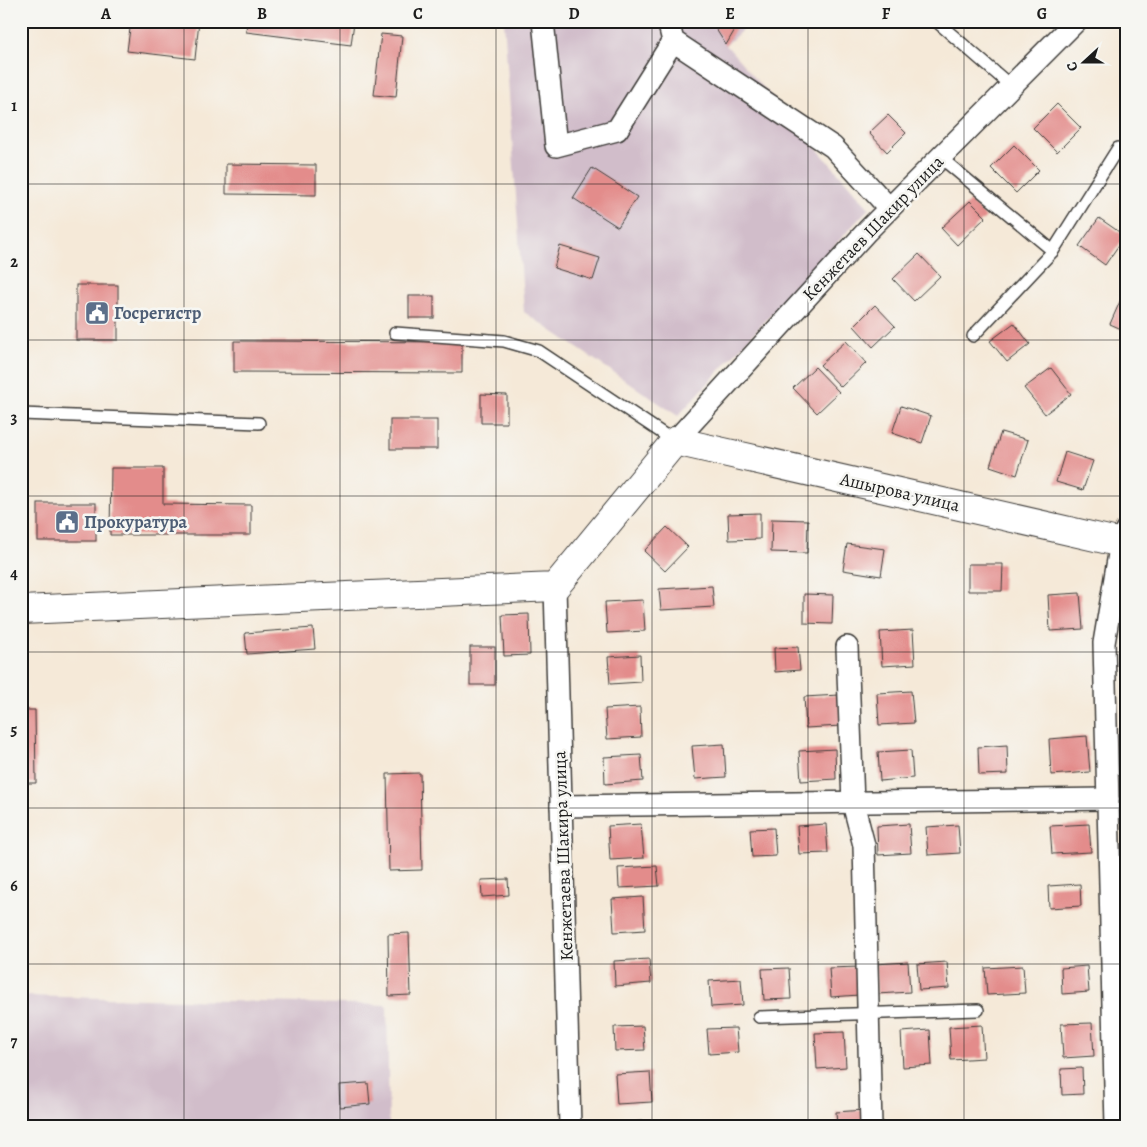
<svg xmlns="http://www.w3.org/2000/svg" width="1147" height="1147" viewBox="0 0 1147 1147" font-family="Alegreya,serif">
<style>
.industrial{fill:#d1bdca}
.building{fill:#e38c8b}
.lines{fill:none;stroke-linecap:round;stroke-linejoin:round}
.lane-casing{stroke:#3d3b38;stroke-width:14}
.street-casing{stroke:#3d3b38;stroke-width:24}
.secondary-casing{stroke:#3d3b38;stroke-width:30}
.lane{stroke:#fff;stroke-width:11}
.street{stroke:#fff;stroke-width:21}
.secondary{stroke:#fff;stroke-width:28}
.grid{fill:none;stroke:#1c1c1c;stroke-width:1;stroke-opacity:0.55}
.labels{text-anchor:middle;stroke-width:5;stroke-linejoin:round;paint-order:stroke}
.street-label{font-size:18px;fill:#1c1c1c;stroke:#f6f6f2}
.service-label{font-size:18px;font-weight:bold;fill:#4e5e75;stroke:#f6f6f2;text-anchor:start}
.neatline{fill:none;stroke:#1c1c1c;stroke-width:2}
.grid-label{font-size:16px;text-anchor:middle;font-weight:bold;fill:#1c1c1c}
</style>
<rect width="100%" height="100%" fill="#f6f6f2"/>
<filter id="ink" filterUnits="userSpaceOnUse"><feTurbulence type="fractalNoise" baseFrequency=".02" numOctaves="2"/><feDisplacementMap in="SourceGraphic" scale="10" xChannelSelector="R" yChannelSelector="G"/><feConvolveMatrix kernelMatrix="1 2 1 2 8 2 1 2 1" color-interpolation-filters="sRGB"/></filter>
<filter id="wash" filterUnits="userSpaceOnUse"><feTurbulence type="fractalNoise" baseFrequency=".0096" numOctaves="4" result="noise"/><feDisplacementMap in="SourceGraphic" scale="20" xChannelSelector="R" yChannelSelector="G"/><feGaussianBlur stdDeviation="1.12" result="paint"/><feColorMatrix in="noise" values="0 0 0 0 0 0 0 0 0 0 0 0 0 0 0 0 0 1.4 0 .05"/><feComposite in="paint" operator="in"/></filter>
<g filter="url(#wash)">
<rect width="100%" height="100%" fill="#f5e9d8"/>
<g class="industrial">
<path d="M 504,21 L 752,21 L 726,45 L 869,208 L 678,416 L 524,312 Z"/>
<path d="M 21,996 L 387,1005 L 389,1126 L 21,1126 Z"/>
</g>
<g id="blocks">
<g class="building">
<path d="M 131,21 L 199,21 L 195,59 L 127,51 Z"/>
<path d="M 247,21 L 352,21 L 354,22 L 351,45 L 246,32 Z"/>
<path d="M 713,21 L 740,21 L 726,45 L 714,26 Z"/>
<path d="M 381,34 L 402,36 L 396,97 L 374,95 Z"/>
<path d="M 1057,104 L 1081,128 L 1057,152 L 1033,128 Z"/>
<path d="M 888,115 L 906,133 L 887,152 L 869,133 Z"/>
<path d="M 1014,145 L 1039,170 L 1016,193 L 991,168 Z"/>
<path d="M 226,164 L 316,165 L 316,195 L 226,194 Z"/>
<path d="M 592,168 L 637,197 L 618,227 L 573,198 Z"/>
<path d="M 970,201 L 986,217 L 957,245 L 941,228 Z"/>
<path d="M 1099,218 L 1125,236 L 1105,265 L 1079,246 Z"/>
<path d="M 560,246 L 600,258 L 593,280 L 554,268 Z"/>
<path d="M 919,254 L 940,276 L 914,301 L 893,279 Z"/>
<rect x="76" y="285" width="42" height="55"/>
<rect x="409" y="296" width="25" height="22"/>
<path d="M 1122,297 L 1126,298 L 1126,331 L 1110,324 Z"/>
<path d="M 875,305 L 895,326 L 873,347 L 854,326 Z"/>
<path d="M 1014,323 L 1030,344 L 1007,362 L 990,341 Z"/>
<path d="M 234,341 L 462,342 L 462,373 L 234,372 Z"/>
<path d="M 846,341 L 866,363 L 841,387 L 820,365 Z"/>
<path d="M 815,367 L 839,392 L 817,413 L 793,388 Z"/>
<path d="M 1051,368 L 1071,394 L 1045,414 L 1024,388 Z"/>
<path d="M 481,394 L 507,395 L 507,423 L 481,423 Z"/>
<path d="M 901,406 L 931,416 L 922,443 L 892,433 Z"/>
<rect x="390" y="420" width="47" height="29"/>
<path d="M 1001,432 L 1028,440 L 1017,475 L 990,466 Z"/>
<path d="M 1065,452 L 1093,461 L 1083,490 L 1056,482 Z"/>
<path d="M 111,468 L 163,468 L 163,504 L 251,505 L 251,535 L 110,535 Z"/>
<rect x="38" y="503" width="58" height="38"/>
<path d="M 760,513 L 760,539 L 729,540 L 728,514 Z"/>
<path d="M 772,519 L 808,520 L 807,553 L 771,552 Z"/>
<path d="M 667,527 L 688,547 L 665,571 L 644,551 Z"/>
<path d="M 847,544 L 885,549 L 881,576 L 843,570 Z"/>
<path d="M 968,564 L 1003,564 L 1002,591 L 968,591 Z"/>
<path d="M 712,586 L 714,607 L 661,610 L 659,589 Z"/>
<path d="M 1080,593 L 1083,629 L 1050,631 L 1048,595 Z"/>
<path d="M 804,594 L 833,595 L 832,624 L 804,623 Z"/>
<path d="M 643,600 L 645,631 L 607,633 L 605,602 Z"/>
<path d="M 529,614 L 530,655 L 504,656 L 502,615 Z"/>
<path d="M 313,628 L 315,649 L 247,654 L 245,633 Z"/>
<path d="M 913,630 L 915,664 L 882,666 L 880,632 Z"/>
<rect x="470" y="647" width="25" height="38"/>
<path d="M 798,647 L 800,670 L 775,672 L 774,648 Z"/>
<path d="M 640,655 L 641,682 L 610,684 L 608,657 Z"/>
<path d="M 911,691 L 914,723 L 879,725 L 877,693 Z"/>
<path d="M 839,695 L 841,726 L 806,728 L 804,697 Z"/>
<path d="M 640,707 L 641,737 L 607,739 L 605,709 Z"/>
<path d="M 21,710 L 35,710 L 36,783 L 21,783 Z"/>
<path d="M 1087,736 L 1090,772 L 1051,775 L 1049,739 Z"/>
<path d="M 724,744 L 726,777 L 695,779 L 692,746 Z"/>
<path d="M 1007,745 L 1008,774 L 979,775 L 978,747 Z"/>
<path d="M 835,749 L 836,779 L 801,781 L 799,751 Z"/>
<path d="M 911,750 L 913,778 L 880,781 L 878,752 Z"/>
<path d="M 641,755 L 643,781 L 605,784 L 604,757 Z"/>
<path d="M 420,773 L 422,870 L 389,871 L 387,774 Z"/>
<path d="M 641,824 L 644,858 L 610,860 L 608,826 Z"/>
<path d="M 826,824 L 828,853 L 799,854 L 797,826 Z"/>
<path d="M 909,824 L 911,853 L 878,855 L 877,826 Z"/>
<path d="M 1089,824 L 1091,852 L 1052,854 L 1050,826 Z"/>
<path d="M 958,825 L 960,853 L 928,855 L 926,827 Z"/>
<path d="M 774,828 L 776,856 L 752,857 L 750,829 Z"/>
<path d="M 657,866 L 659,886 L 619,888 L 618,868 Z"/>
<path d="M 508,879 L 509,895 L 482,897 L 481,880 Z"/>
<path d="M 1080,884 L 1081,906 L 1049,908 L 1048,886 Z"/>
<path d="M 643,897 L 645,930 L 614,932 L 612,899 Z"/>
<path d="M 409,933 L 411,995 L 389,996 L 388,934 Z"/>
<path d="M 649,959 L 651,983 L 615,986 L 614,961 Z"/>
<path d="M 908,962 L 910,992 L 877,994 L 875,964 Z"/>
<path d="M 947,962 L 949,988 L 919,990 L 917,964 Z"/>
<path d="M 1023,966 L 1025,993 L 987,995 L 985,968 Z"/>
<path d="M 1087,966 L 1089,992 L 1062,994 L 1061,968 Z"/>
<path d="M 858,967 L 859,995 L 831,997 L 829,968 Z"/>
<path d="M 789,968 L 791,999 L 764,1000 L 762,969 Z"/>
<path d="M 741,979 L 743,1005 L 711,1007 L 709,981 Z"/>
<path d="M 1092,1023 L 1094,1056 L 1063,1058 L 1061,1024 Z"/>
<path d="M 982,1025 L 984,1058 L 951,1060 L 949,1027 Z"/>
<path d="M 643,1026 L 645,1050 L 615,1051 L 614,1027 Z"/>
<path d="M 736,1028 L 738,1052 L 709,1054 L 707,1029 Z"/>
<path d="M 930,1030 L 932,1065 L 903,1067 L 901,1032 Z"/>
<path d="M 844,1032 L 846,1067 L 817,1069 L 815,1033 Z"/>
<path d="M 1082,1068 L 1083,1094 L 1062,1095 L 1061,1069 Z"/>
<path d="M 650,1072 L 652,1102 L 617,1104 L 615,1074 Z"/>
<path d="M 368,1083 L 370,1104 L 340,1107 L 339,1085 Z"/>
<path d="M 864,1110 L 865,1126 L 837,1126 L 836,1112 Z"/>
<path d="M 644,1121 L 644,1126 L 609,1126 L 609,1123 Z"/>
</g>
</g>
</g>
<g filter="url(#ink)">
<use href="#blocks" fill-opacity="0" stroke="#3d3b38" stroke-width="1"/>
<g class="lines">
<defs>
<g id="lane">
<path d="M 936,21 L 1011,86"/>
<path d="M 940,157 L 1053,251"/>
<path d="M 395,333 L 504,341 L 539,351 L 674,441"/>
<path d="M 973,336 L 1053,251 L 1118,148"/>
<path d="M 21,414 L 259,423"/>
<path d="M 759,1017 L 978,1010"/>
</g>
<g id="street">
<path d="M 543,21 L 556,146 L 617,130 L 673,41"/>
<path d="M 668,21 L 673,41 L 833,147 L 889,208"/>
<path d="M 675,441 L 867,231 L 1076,21"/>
<path d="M 555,587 L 570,1126"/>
<path d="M 847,647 L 853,803 L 864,845 L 871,1126"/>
<path d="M 561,806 L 1108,799"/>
<path d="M 1116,1126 L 1104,643 L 1121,542 L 1126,530"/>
</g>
<path id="secondary" d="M 21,610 L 555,587 L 675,441 L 1126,544"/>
</defs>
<use href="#lane" class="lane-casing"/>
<use href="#street" class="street-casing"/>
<use href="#secondary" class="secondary-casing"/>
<use href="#lane" class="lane"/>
<use href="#street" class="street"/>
<use href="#secondary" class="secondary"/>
</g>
</g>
<path class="grid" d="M 184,21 L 184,1126M 340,21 L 340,1126M 496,21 L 496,1126M 652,21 L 652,1126M 808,21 L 808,1126M 964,21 L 964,1126M 21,184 L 1126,184M 21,340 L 1126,340M 21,496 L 1126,496M 21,652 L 1126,652M 21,808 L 1126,808M 21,964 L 1126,964"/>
<defs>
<symbol id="civic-square" viewBox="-11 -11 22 22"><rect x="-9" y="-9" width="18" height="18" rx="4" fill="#5c6f8a" stroke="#f6f6f2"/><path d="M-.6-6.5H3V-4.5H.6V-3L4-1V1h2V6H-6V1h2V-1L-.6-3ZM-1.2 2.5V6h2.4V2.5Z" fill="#fff"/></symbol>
</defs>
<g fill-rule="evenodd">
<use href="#civic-square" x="83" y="299" width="28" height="28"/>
<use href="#civic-square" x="53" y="508" width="28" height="28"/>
</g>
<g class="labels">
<g class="street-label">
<text transform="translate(873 228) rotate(-46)" y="6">Кенжетаев Шакир улица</text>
<text transform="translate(900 492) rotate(13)" y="6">Ашырова улица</text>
<text transform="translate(563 856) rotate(-92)" y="6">Кенжетаева Шакира улица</text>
</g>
<g class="service-label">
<text x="114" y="319">Госрегистр</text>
<text x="84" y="528">Прокуратура</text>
</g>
</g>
<rect width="1147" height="1147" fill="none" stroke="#f6f6f2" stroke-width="55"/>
<g transform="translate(1084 62) rotate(249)" stroke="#f6f6f2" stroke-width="4" paint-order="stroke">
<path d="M0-4L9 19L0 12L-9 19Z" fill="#1c1c1c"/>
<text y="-8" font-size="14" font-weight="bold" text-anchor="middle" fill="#1c1c1c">С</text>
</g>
<rect x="28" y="28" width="1092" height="1092" class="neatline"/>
<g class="grid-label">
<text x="106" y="19">A</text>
<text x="262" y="19">B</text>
<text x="418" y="19">C</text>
<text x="574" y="19">D</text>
<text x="730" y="19">E</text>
<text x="886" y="19">F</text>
<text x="1042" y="19">G</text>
<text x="14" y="111">1</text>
<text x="14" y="267">2</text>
<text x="14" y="423">3</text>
<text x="14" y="579">4</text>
<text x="14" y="735">5</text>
<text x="14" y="891">6</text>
<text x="14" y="1047">7</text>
</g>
</svg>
